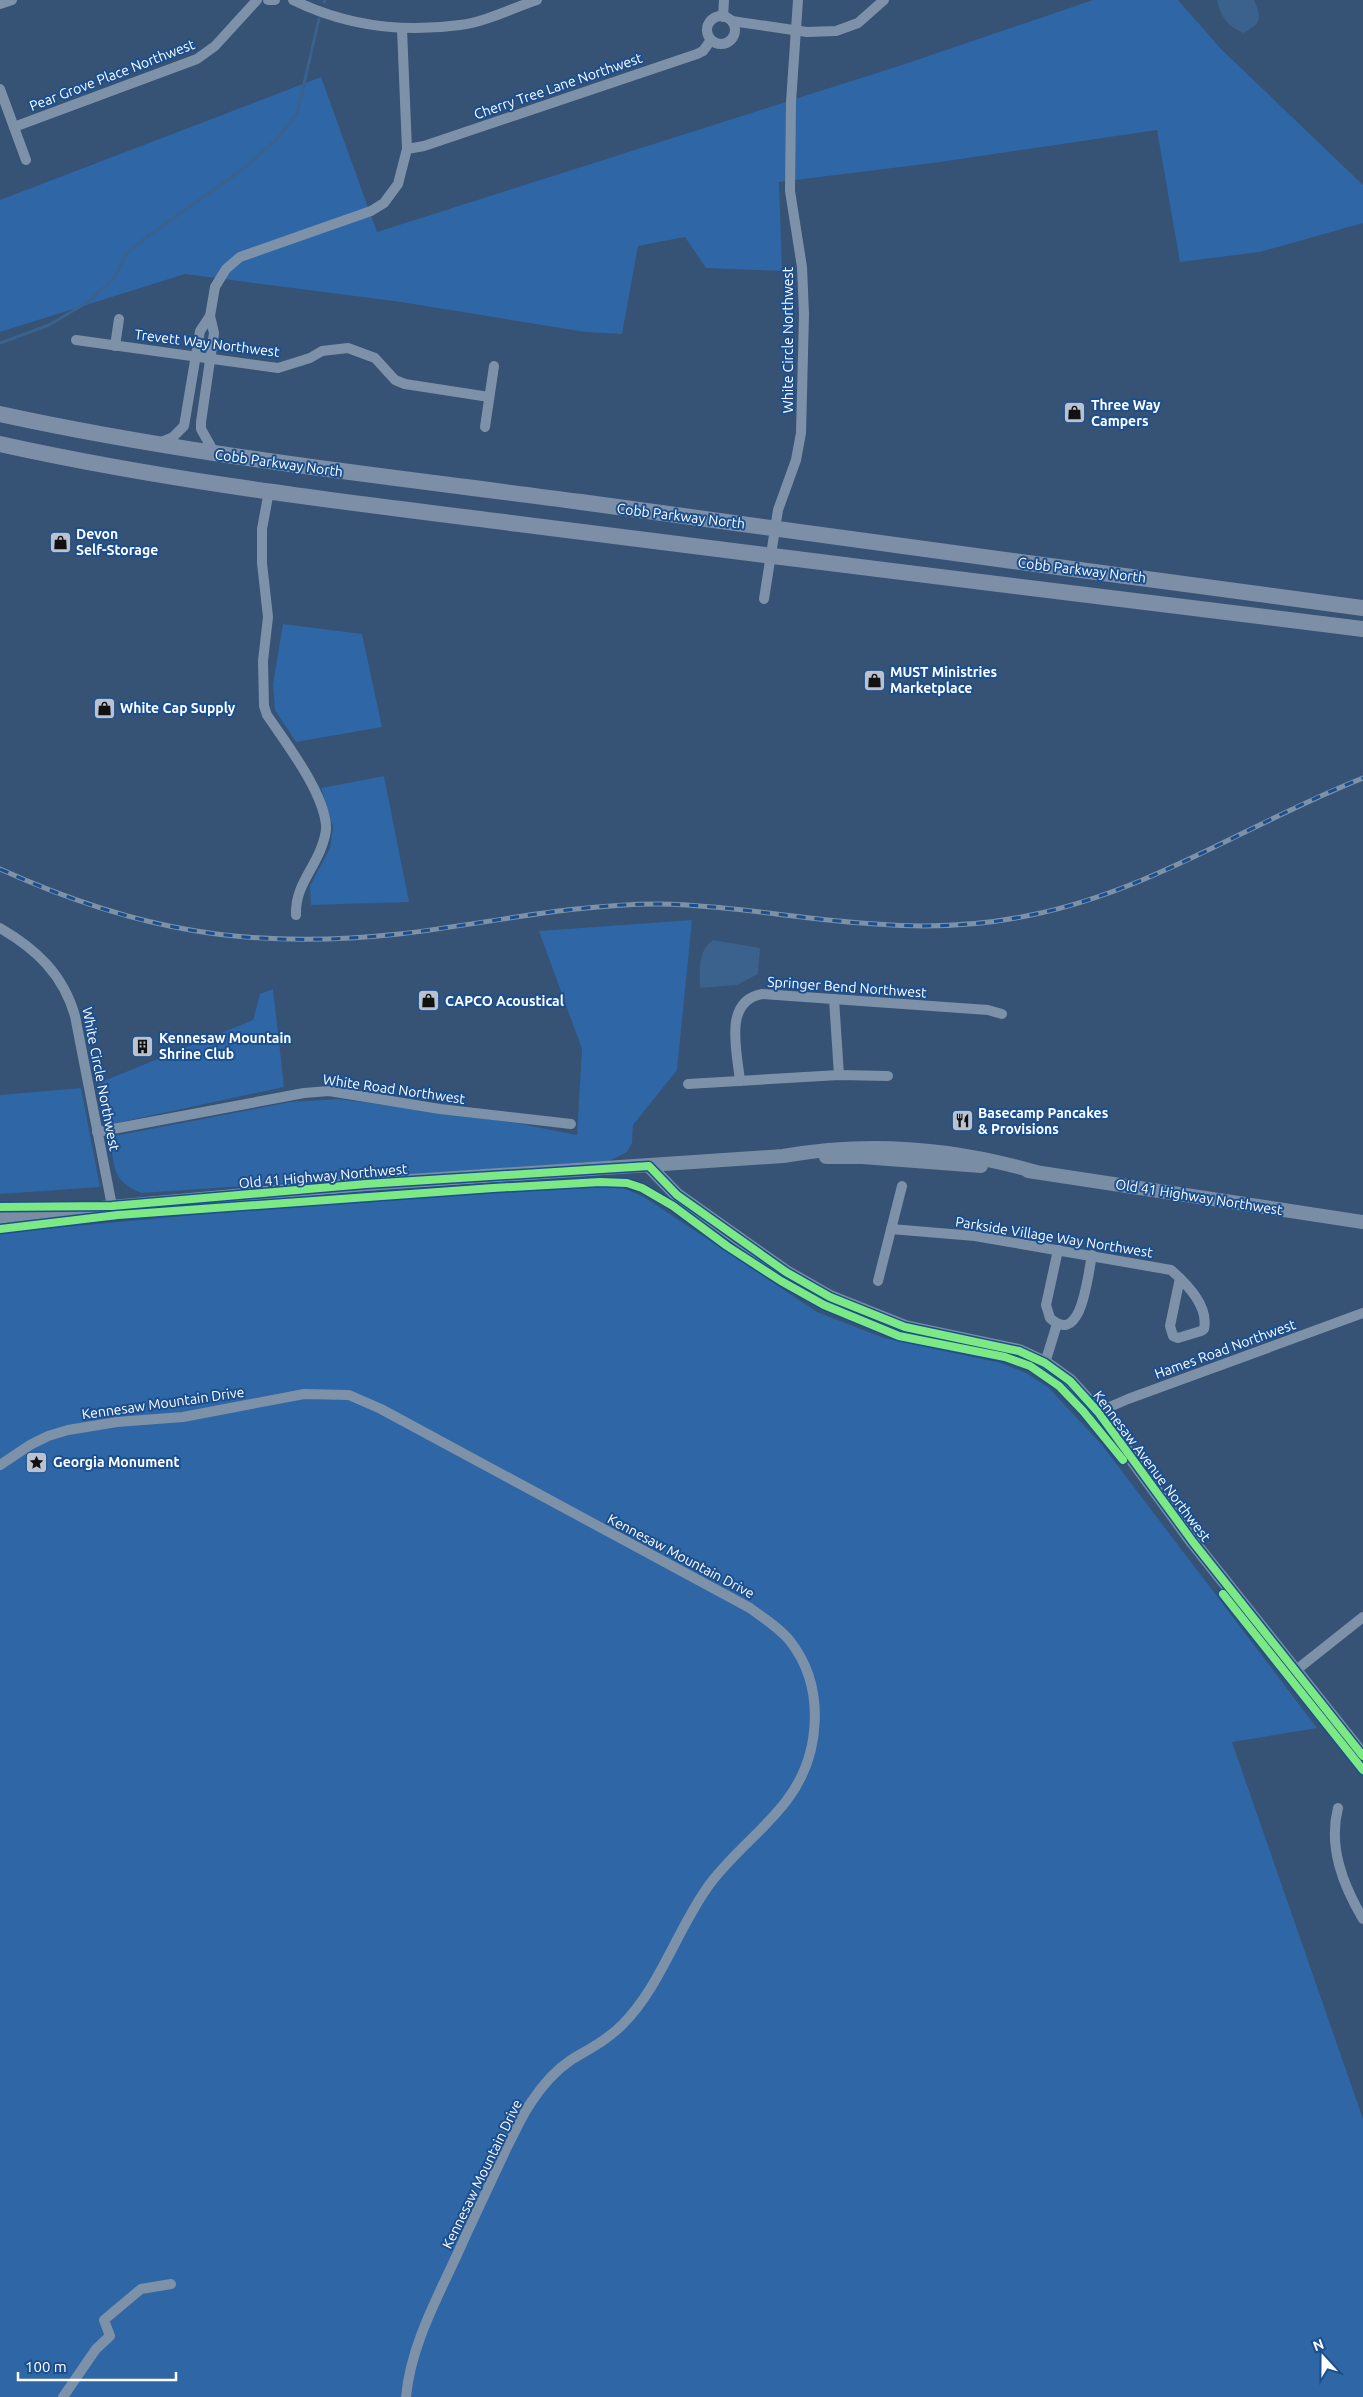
<svg xmlns="http://www.w3.org/2000/svg" width="1363" height="2397" viewBox="0 0 1363 2397" font-family="Ubuntu,sans-serif">
<style>
.green{fill:#2f66a5}
.water{fill:#3b618d}
.lines{fill:none;stroke-linecap:round;stroke-linejoin:round}
.stream{stroke:#3b618d;stroke-width:3}
.street{stroke:#7d92a8;stroke-width:10}
.secondary{stroke:#798da4;stroke-width:14}
.primary{stroke:#7d8ea7;stroke-width:16}
.rail-casing{stroke:#7e92a7;stroke-width:5}
.rail{stroke:#1b4f8f;stroke-width:3;stroke-dasharray:9;stroke-linecap:butt}
.cycleway-casing{stroke:#1b4f8f;stroke-width:11}
.cycleway{stroke:#7ce984;stroke-width:8}
.labels{text-anchor:middle;stroke-width:4;stroke-linejoin:round;paint-order:stroke}
.street-label{font-size:14px;fill:#fff;stroke:#1b4f8f}
.poi-label{font-size:14px;font-weight:bold;fill:#fff;stroke:#1b4f8f;text-anchor:start}
</style>
<rect width="100%" height="100%" fill="#365274"/>
<g class="green">
<path d="M 1093,0 L 1178,0 L 1221,49 L 1363,185 L 1363,223 L 1260,252 L 1180,262 L 1157,130 L 933,163 L 779,182 L 782,271 L 706,268 L 685,237 L 638,246 L 622,334 L 585,332 L 401,302 L 185,274 L 0,332 L 0,200 L 321,77 L 377,232 L 902,65 Z"/>
<path d="M 283,624 L 362,634 L 382,727 L 296,742 L 275,710 L 273,684 Z"/>
<path d="M 384,776 L 409,902 L 311,905 L 310,886 L 330,848 L 333,827 L 321,788 Z"/>
<path d="M 692,920 L 677,1070 L 633,1125 L 632,1143 L 627,1152 L 609,1161 L 141,1193 C 110,1180 116,1167 109,1137 L 291,1102 L 339,1099 L 516,1123 L 577,1135 L 582,1049 L 539,931 Z"/>
<path d="M 273,989 L 284,1087 L 107,1125 L 99,1083 L 253,1020 L 260,994 Z"/>
<path d="M 81,1088 L 100,1187 L 0,1194 L 0,1095 Z"/>
<path d="M 587,1185 L 621,1187 L 644,1197 L 817,1312 L 884,1338 L 1001,1363 L 1026,1373 L 1049,1388 L 1102,1445 L 1317,1728 L 1232,1742 L 1363,2119 L 1363,2397 L 0,2397 L 0,1233 L 334,1202 Z"/>
</g>
<g class="water">
<path d="M 1217,0 L 1254,0 C 1262,19 1262,23 1243,33 C 1226,25 1222,18 1217,0 Z"/>
<path d="M 713,940 L 760,948 L 758,974 L 737,985 L 700,988 C 700,971 697,951 713,940 Z"/>
</g>
<g class="lines">
<g class="stream">
<path d="M 324,2 L 325,0"/>
<path d="M 0,343 L 49,325 L 88,302 L 114,278 L 127,253 L 151,234 L 243,169 L 276,140 L 297,114 L 319,19"/>
</g>
<g class="street">
<path d="M 268,0 L 275,0"/>
<path d="M 293,0 C 346,26 402,33 460,25 C 486,22 512,8 537,0"/>
<path d="M 0,4 L 12,0"/>
<circle cx="721" cy="30" r="14"/>
<path d="M 723,17 L 724,0"/>
<path d="M 732,21 L 807,32 L 836,31 L 858,23 L 884,0"/>
<path d="M 0,89 L 26,160"/>
<path d="M 14,127 L 197,59 L 215,46 L 257,0"/>
<path d="M 407,149 L 424,146 L 697,54 L 703,51 L 711,40"/>
<path d="M 76,340 L 278,368 L 310,358 L 322,351 L 348,348 L 375,358 L 395,380 L 405,384 L 489,397"/>
<path d="M 115,346 L 119,319"/>
<path d="M 485,427 L 494,366"/>
<path d="M 161,442 L 173,437 L 184,426 L 200,331 L 210,316"/>
<path d="M 215,454 L 201,429 L 201,422 L 214,333 L 210,316 L 215,287 L 226,269 L 240,257 L 371,211 L 384,203 L 398,184 L 407,149 L 402,29"/>
<path d="M 269,491 L 262,529 L 262,563 L 268,617 L 263,661 L 264,706 L 267,715 C 286,743 323,791 326,825 C 327,834 323,843 320,851 C 310,874 295,889 296,915"/>
<path d="M 764,599 L 778,510 L 796,460 L 801,433 L 804,314 L 802,267 L 790,191 L 791,102 L 798,0"/>
<path d="M 0,928 C 36,949 63,974 75,1016 L 112,1206"/>
<path d="M 834,999 L 839,1075"/>
<path d="M 740,1081 C 737,1051 723,1001 762,994 L 988,1010 L 1002,1014"/>
<path d="M 688,1084 L 839,1075 L 888,1076"/>
<path d="M 97,1132 L 304,1093 L 329,1091 L 440,1109 L 571,1124"/>
<path d="M 891,1229 L 975,1236 L 1171,1270 C 1187,1284 1209,1306 1204,1329 L 1201,1331 L 1178,1338 L 1173,1336 L 1170,1326 L 1180,1278"/>
<path d="M 1058,1250 L 1046,1305 L 1050,1318 C 1082,1348 1088,1273 1092,1255"/>
<path d="M 878,1281 L 902,1186"/>
<path d="M 1045,1363 L 1057,1324"/>
<path d="M 1098,1412 L 1128,1399 L 1363,1313"/>
<path d="M 0,1465 L 30,1445 L 48,1436 L 68,1430 L 117,1422 L 183,1417 L 304,1394 L 349,1395 L 381,1409 L 750,1608 C 763,1618 780,1628 790,1641 C 826,1687 821,1755 787,1800 C 763,1832 729,1856 707,1888 C 676,1932 660,1987 622,2025 C 607,2040 589,2049 571,2060 C 556,2070 542,2086 532,2101 C 522,2115 515,2132 507,2147 C 493,2177 479,2207 465,2237 C 443,2288 411,2341 406,2397"/>
<path d="M 1295,1671 L 1363,1617"/>
<path d="M 1338,1808 C 1328,1847 1343,1885 1363,1919"/>
<path d="M 63,2397 L 96,2349 L 110,2336 L 104,2320 L 141,2289 L 171,2284"/>
</g>
<g class="secondary">
<path d="M 826,1157 L 862,1157 L 981,1166"/>
<path d="M 649,1166 L 677,1195 L 786,1272 L 830,1297 L 905,1327 L 1019,1351 L 1045,1363 L 1070,1381 L 1098,1412 L 1193,1542 L 1363,1756"/>
<path d="M 1028,1171 L 1363,1222"/>
<path d="M 0,1217 L 366,1184 L 783,1156 C 867,1141 954,1148 1036,1172"/>
</g>
<g class="primary">
<path d="M 0,414 C 192,456 387,476 581,502 C 842,537 1102,574 1363,608"/>
<path d="M 0,444 C 171,482 345,502 519,524 C 800,561 1082,593 1363,629"/>
</g>
<defs>
<path id="rail" d="M 0,869 C 137,931 249,950 399,934 C 485,924 571,904 658,904 C 731,905 803,920 876,924 C 928,928 980,926 1031,915 C 1151,891 1251,822 1363,778"/>
</defs>
<use href="#rail" class="rail-casing"/>
<use href="#rail" class="rail"/>
<defs>
<g id="cycleway">
<path d="M 0,1207 L 112,1206 L 366,1184 L 649,1166 L 677,1195 L 786,1272 L 830,1297 L 905,1327 L 1019,1351 L 1045,1363 L 1070,1381 L 1098,1412 L 1193,1542 L 1363,1756"/>
<path d="M 0,1229 L 118,1215 L 493,1188 L 600,1182 L 627,1183 L 642,1188 L 673,1206 L 727,1246 L 781,1281 L 824,1305 L 899,1336 L 1005,1357 L 1030,1366 L 1059,1386 L 1083,1411 L 1123,1460"/>
<path d="M 1223,1594 L 1363,1770"/>
</g>
</defs>
<use href="#cycleway" class="cycleway-casing"/>
<use href="#cycleway" class="cycleway"/>
</g>
<defs>
<symbol id="shop-square" viewBox="-11 -11 22 22"><rect x="-9" y="-9" width="18" height="18" rx="4" fill="#b9c2ce" stroke="#1b4f8f"/><path d="M-5-2.5h2.3a2.7 3.5 0 0 1 5.4 0H5L5.5 6h-11ZM-1.5-2.5h3a1.5 2.3 0 0 0-3 0Z" fill="#111"/></symbol>
<symbol id="building-square" viewBox="-11 -11 22 22"><rect x="-9" y="-9" width="18" height="18" rx="4" fill="#b9c2ce" stroke="#1b4f8f"/><path d="M-4-6H4V6H1V3H-1V6H-4ZM-2.5-4.3h1.7v1.8h-1.7ZM.8-4.3h1.7v1.8H.8ZM-2.5-1h1.7V.8h-1.7ZM.8-1h1.7V.8H.8Z" fill="#111"/></symbol>
<symbol id="restaurant-square" viewBox="-11 -11 22 22"><rect x="-9" y="-9" width="18" height="18" rx="4" fill="#b9c2ce" stroke="#1b4f8f"/><path d="M-5-6h1v4h1v-4h1v4h1v-4h1v5L-1.5 .5V6h-2V.5L-5-1ZM5-6V6H3V1.5H1.5Q1.5-4 5-6Z" fill="#111"/></symbol>
<symbol id="sight-square" viewBox="-11 -11 22 22"><rect x="-9" y="-9" width="18" height="18" rx="4" fill="#b9c2ce" stroke="#1b4f8f"/><path d="M0-6L1.8-2.2L6-1.7L2.9 1.2L3.7 5.4L0 3.3L-3.7 5.4L-2.9 1.2L-6-1.7L-1.8-2.2Z" fill="#111"/></symbol>
</defs>
<g fill-rule="evenodd">
<use href="#shop-square" x="1062" y="400" width="25" height="25"/>
<use href="#shop-square" x="48" y="530" width="25" height="25"/>
<use href="#shop-square" x="862" y="668" width="25" height="25"/>
<use href="#shop-square" x="92" y="696" width="25" height="25"/>
<use href="#shop-square" x="416" y="988" width="25" height="25"/>
<use href="#building-square" x="130" y="1034" width="25" height="25"/>
<use href="#restaurant-square" x="950" y="1108" width="25" height="25"/>
<use href="#sight-square" x="24" y="1450" width="25" height="25"/>
</g>
<g class="labels">
<g class="street-label">
<text transform="translate(112 75) rotate(-21)" y="5">Pear Grove Place Northwest</text>
<text transform="translate(558 86) rotate(-19)" y="5">Cherry Tree Lane Northwest</text>
<text transform="translate(788 340) rotate(-90)" y="5">White Circle Northwest</text>
<text transform="translate(207 343) rotate(7)" y="5">Trevett Way Northwest</text>
<text transform="translate(279 463) rotate(8)" y="5">Cobb Parkway North</text>
<text transform="translate(681 516) rotate(7)" y="5">Cobb Parkway North</text>
<text transform="translate(1082 570) rotate(7)" y="5">Cobb Parkway North</text>
<text transform="translate(847 987) rotate(4)" y="5">Springer Bend Northwest</text>
<text transform="translate(101 1079) rotate(79)" y="5">White Circle Northwest</text>
<text transform="translate(394 1089) rotate(8)" y="5">White Road Northwest</text>
<text transform="translate(323 1176) rotate(-5)" y="5">Old 41 Highway Northwest</text>
<text transform="translate(1199 1197) rotate(9)" y="5">Old 41 Highway Northwest</text>
<text transform="translate(1054 1237) rotate(9)" y="5">Parkside Village Way Northwest</text>
<text transform="translate(1225 1349) rotate(-20)" y="5">Hames Road Northwest</text>
<text transform="translate(163 1403) rotate(-8)" y="5">Kennesaw Mountain Drive</text>
<text transform="translate(1152 1466) rotate(53)" y="5">Kennesaw Avenue Northwest</text>
<text transform="translate(681 1556) rotate(28)" y="5">Kennesaw Mountain Drive</text>
<text transform="translate(482 2174) rotate(-64)" y="5">Kennesaw Mountain Drive</text>
</g>
<g class="poi-label">
<text x="1091" y="410">Three Way<tspan x="1091" dy="16">Campers</tspan></text>
<text x="76" y="539">Devon<tspan x="76" dy="16">Self-Storage</tspan></text>
<text x="890" y="677">MUST Ministries<tspan x="890" dy="16">Marketplace</tspan></text>
<text x="120" y="713">White Cap Supply</text>
<text x="445" y="1006">CAPCO Acoustical</text>
<text x="159" y="1043">Kennesaw Mountain<tspan x="159" dy="16">Shrine Club</tspan></text>
<text x="978" y="1118">Basecamp Pancakes<tspan x="978" dy="16">&amp; Provisions</tspan></text>
<text x="53" y="1467">Georgia Monument</text>
</g>
</g>
<g transform="translate(1323 2357) rotate(339)" stroke="#1b4f8f" stroke-width="4" paint-order="stroke">
<path d="M0-4L9 19L0 12L-9 19Z" fill="#ffffff"/>
<text y="-8" font-size="14" font-weight="bold" text-anchor="middle" fill="#ffffff">N</text>
</g>
<path d="M18 2372v8h158v-8" fill="none" stroke="#ffffff" stroke-width="2.5"/>
<text x="25" y="2372" font-size="15" fill="#ffffff" stroke="#1b4f8f" stroke-width="4" paint-order="stroke">100 m</text>
</svg>
